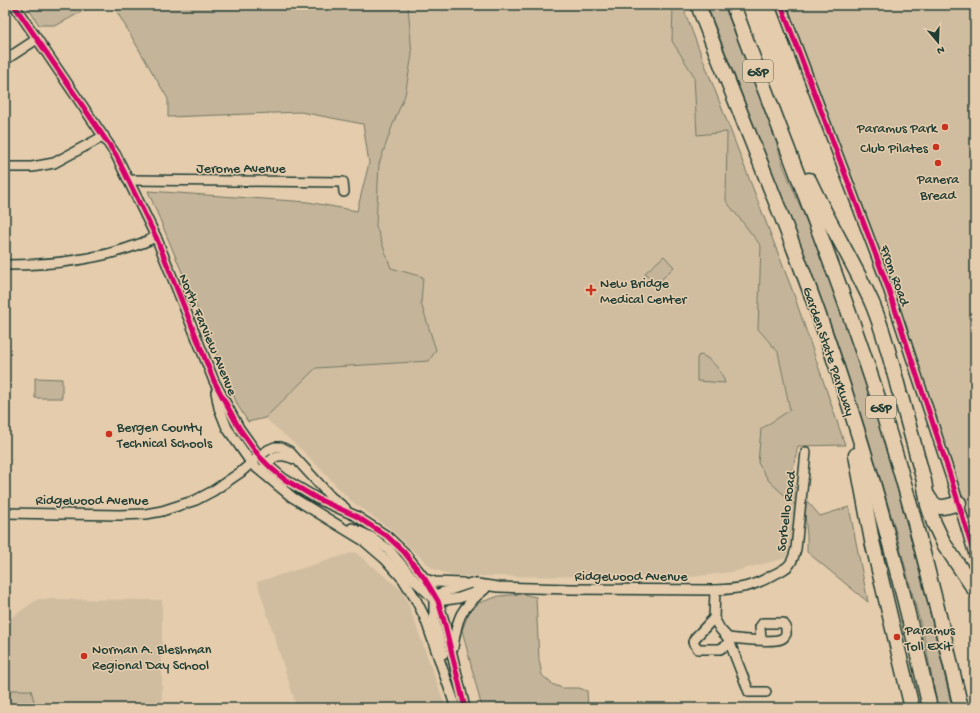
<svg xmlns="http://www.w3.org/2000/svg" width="980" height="713" viewBox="0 0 980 713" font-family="'Gochi Hand',sans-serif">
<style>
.built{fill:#d0bda0}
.green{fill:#c4b499;stroke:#727866}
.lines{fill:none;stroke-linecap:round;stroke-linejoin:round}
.minor-casing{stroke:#1f3d34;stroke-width:12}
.highway-casing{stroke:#1f3d34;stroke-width:17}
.minor{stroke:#e4ccac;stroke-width:9}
.highway{stroke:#e4ccac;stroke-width:14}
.cycleway-casing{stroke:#e4ccac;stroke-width:8}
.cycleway{stroke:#d6006c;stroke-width:5}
.poi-dot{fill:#c8321e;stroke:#e4ccac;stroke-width:1.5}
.labels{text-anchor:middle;stroke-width:3;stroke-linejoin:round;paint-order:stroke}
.shield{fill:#e4ccac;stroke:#5a6858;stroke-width:1}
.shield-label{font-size:13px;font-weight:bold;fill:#1f3d34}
.poi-label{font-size:14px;fill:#1f3d34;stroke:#e4ccac;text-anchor:start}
.street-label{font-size:14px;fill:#1f3d34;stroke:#e4ccac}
</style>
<rect width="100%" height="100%" fill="#e4ccac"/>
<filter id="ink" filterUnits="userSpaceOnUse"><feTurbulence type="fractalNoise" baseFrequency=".025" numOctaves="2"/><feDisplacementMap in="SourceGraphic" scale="8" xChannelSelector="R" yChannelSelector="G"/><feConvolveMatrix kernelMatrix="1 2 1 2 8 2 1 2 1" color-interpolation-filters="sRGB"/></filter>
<g filter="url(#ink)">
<g class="built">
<path d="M 408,5 L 673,5 L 672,41 L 694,76 L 697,134 L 727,131 L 726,201 L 761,246 L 758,329 L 778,352 L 790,411 L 761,429 L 800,509 L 794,556 L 732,572 L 692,577 L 452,576 L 432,568 L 390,529 L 350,500 L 303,451 L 265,418 L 316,368 L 429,361 L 436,350 L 421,303 L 423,277 L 391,268 L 376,226 L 379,164 L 393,124 L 405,95 L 412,55 Z"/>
<path d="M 781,5 L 975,5 L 975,545 L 909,348 Z"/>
<path d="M 355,552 L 404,592 L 446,708 L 328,708 L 327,704 L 297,708 L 257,582 Z"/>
<path d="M 38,599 L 162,600 L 162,708 L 36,708 L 31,690 L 5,690 L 5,622 Z"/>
</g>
<g class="green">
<path d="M 26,5 L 94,5 L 57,25 L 39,25 Z"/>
<path d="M 113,5 L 408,5 L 412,55 L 405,95 L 393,124 L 379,164 L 376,226 L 391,268 L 423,277 L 421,303 L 436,350 L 429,361 L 316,368 L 265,418 L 248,422 L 238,406 L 148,191 L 308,202 L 357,211 L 369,163 L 363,124 L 301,112 L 168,117 L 168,99 Z"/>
<path d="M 673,5 L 682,5 L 793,292 L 845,445 L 798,446 L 790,481 L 820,516 L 849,507 L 868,602 L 807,552 L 807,536 L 805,514 L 769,481 L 758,463 L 761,429 L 790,410 L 778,352 L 758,329 L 761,246 L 726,201 L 727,132 L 697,135 L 694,76 L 672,41 Z"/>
<path d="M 707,5 L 724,5 C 744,58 768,110 783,165 C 808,225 834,285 854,347 C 893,466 925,586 952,708 L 938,708 L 924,637 L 894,525 L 866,431 L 836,339 L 808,263 Z"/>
<path d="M 664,256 L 674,267 L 656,285 L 645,273 Z"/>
<path d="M 701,355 C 712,359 722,371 725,383 L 697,381 L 697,359 L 698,356 Z"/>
<path d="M 35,378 L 62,379 L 62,398 L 35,398 Z"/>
<path d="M 522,594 L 536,597 L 539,660 L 542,675 L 552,684 L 562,688 L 579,688 L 587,691 L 588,708 L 482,708 L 462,630 L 469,613 L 479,603 L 499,596 Z"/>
<path d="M 5,690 L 31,690 L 36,708 L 5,708 Z"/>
</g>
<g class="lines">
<defs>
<g id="minor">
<path d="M 14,5 L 116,155 L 156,237 L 214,381 L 239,428 L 259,456 L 271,468 L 284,479 L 318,499 L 356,516 L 387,536 L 404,552 L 425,579 L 438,601 L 444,621 L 465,708"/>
<path d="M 781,5 L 886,282 L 950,475 L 975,558"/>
<path d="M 5,60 L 37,39"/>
<path d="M 5,167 L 32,167 L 54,163 L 104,136"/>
<path d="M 129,180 L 343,182 L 344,192"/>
<path d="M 5,265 C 56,265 110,259 156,237"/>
<path d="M 216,392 L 219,408 L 227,428 L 252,464 L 292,497 L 364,541 L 385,559 L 403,579 L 415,598 L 425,618 L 456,708"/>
<path d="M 263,469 C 273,456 279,452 294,459"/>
<path d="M 5,513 L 119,515 L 146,514 L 162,511 L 196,500 L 213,491 L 241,472 L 259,456 L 268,450 L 275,447 L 281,447 L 289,451 L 331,497 L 345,508"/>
<path d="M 352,528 L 371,537 L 389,550 L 415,581 L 433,598"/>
<path d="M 425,579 L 435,582 L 463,583"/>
<path d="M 715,590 L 714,618 L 720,629 L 728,638 L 749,692 L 766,692"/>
<path d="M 435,595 L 471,583 L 498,587 L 571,589 L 715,590 C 741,589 752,587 775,574 C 779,572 785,569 788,566 C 793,562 794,555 796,549 L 806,452"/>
<path d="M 434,598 L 434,619 L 443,654"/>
<path d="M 438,601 L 459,598 L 479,591"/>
<path d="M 714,618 L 695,638 L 693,642 L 698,649 L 720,649 L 730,643"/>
<path d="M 728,638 C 740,639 772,643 781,639 C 784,638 784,637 786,634 L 786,627 L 783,623 L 763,623 L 760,627 L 761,640"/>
<path d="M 453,648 C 457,617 460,609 485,589"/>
</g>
<g id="highway">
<path d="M 698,5 C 745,128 798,249 839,374 C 876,484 905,595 930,708"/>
<path d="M 733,5 C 783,140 838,273 882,410 C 913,508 938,608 961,708"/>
<path d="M 809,180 C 828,222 853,261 872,303 C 884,331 891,361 899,391"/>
<path d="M 901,397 L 924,481 L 928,505 L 934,523 L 944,544 L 975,590"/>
<path d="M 856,455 L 872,541 L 912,708"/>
<path d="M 927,495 C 936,511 943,508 959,503"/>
</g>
</defs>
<use href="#minor" class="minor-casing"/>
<use href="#highway" class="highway-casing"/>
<use href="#minor" class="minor"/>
<use href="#highway" class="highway"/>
<defs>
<g id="cycleway">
<path d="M 14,5 L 116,155 L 156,237 L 214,381 L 239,428 L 259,456 L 271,468 L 284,479 L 318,499 L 356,516 L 387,536 L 404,552 L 425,579 L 438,601 L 444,621 L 465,708"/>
<path d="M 781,5 L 886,282 L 950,475 L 975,558"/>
</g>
</defs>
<use href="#cycleway" class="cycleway-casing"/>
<use href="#cycleway" class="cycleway"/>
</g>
</g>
<g class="poi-dot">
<circle cx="945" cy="127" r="4"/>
<circle cx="936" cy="147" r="4"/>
<circle cx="938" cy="163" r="4"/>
<path d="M589 284h4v4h4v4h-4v4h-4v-4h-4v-4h4z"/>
<circle cx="109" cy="434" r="4"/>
<circle cx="897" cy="637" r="4"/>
<circle cx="84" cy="656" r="4"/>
</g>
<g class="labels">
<g class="shield">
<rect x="743" y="60" width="30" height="22" rx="3"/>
<rect x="866" y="396" width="30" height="22" rx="3"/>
</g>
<g class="shield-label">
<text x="758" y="76">GSP</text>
<text x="881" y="412">GSP</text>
</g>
<g class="poi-label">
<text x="937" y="132" text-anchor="end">Paramus Park</text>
<text x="928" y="152" text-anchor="end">Club Pilates</text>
<text x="938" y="183" text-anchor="middle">Panera<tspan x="938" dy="16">Bread</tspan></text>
<text x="600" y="287">New Bridge<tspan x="600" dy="16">Medical Center</tspan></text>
<text x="117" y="431">Bergen County<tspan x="117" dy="16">Technical Schools</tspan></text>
<text x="905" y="634">Paramus<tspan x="905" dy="16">Toll Exit</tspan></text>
<text x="92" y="653">Norman A. Bleshman<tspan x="92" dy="16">Regional Day School</tspan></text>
</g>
<g class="street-label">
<text x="241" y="172">Jerome Avenue</text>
<text transform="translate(896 275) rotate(70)" y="5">From Road</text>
<text transform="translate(209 334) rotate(67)" y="5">North Farview Avenue</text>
<text transform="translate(830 351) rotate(71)" y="5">Garden State Parkway</text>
<text x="92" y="504">Ridgewood Avenue</text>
<text transform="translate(785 511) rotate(-83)" y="5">Sorbello Road</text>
<text x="631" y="580">Ridgewood Avenue</text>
</g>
</g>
<rect width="980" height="713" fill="none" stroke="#e4ccac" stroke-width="20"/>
<rect x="10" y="10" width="960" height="693" fill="none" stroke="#1f3d34" stroke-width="1.5" filter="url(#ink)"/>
<g transform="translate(938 42) rotate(161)" stroke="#e4ccac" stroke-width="3" paint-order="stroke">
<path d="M0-3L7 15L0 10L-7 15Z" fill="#1f3d34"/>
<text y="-6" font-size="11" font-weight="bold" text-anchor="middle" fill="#1f3d34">N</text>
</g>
</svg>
